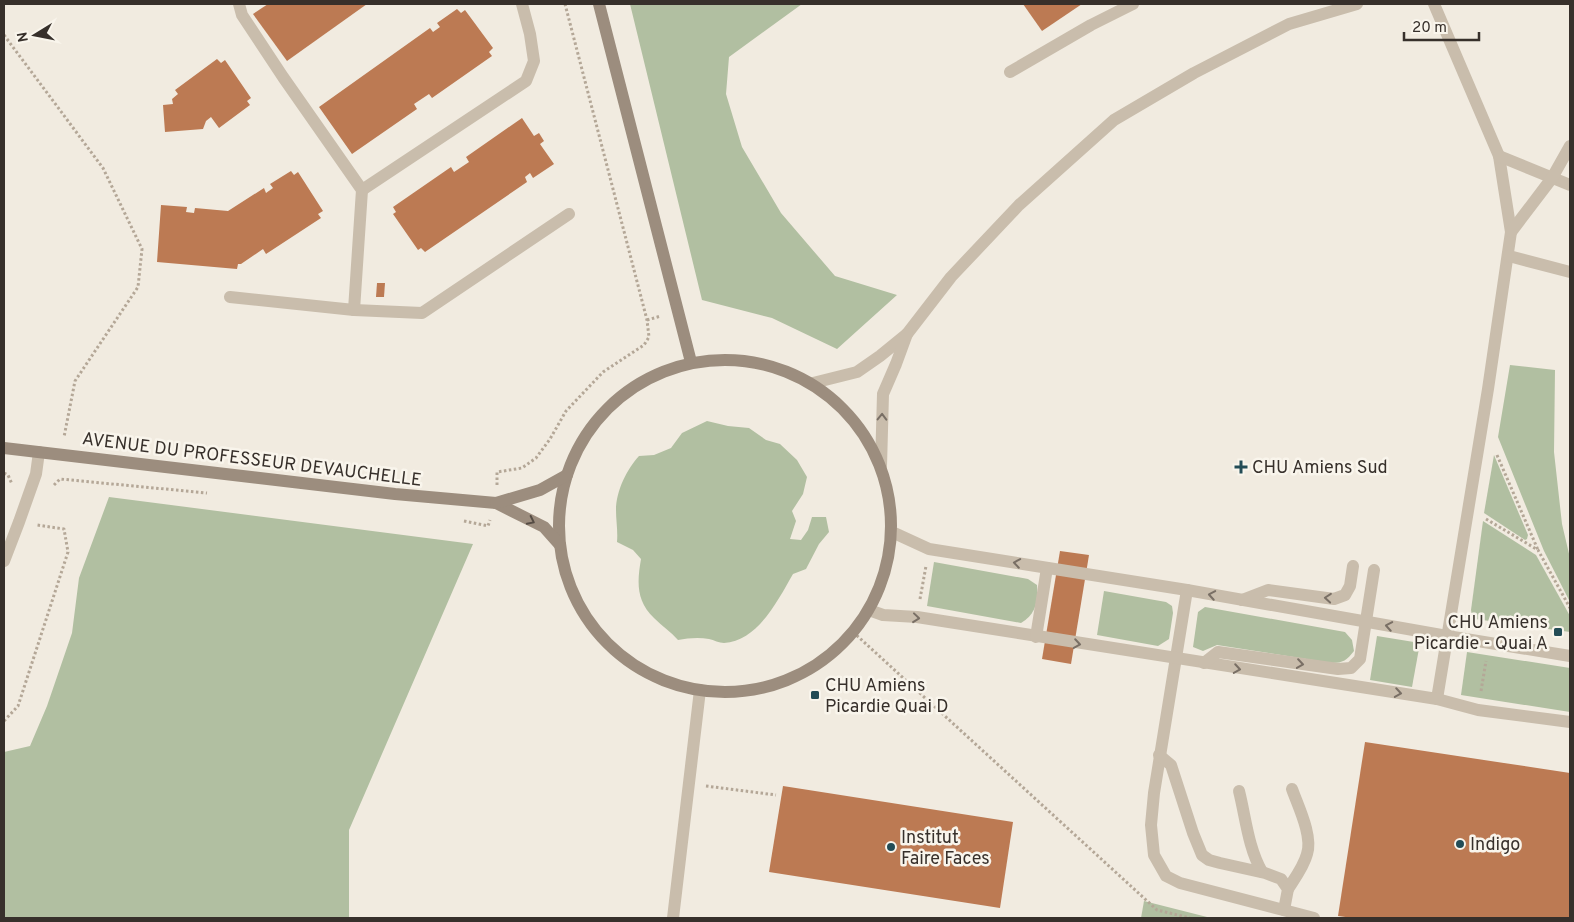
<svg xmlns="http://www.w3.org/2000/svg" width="1574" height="922" viewBox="0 0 1574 922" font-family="Overpass,sans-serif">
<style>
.green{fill:#b1bfa1}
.building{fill:#bc7a53}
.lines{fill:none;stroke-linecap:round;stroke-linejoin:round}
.path{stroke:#b4a797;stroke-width:3;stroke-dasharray:2.5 2.5;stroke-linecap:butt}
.lane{stroke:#c9bdac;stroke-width:12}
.street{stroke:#c9bdac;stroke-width:12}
.secondary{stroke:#9c8d7e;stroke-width:12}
.oneway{stroke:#796f65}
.oneway2{stroke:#554c44}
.poi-dot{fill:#234c56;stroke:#f9f5ec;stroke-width:2}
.labels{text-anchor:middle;stroke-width:5;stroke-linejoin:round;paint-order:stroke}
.street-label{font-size:18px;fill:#37302b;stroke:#f9f5ec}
.poi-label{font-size:18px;fill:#37302b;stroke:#f9f5ec;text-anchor:start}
</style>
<rect width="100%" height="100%" fill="#f1ebe0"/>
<g class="green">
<path d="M 630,4 L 802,4 L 729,57 L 726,94 L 742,147 L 781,213 L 835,276 L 897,295 L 837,349 L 772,318 L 702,300 Z"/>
<path d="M 1510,365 L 1555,370 L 1554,452 L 1562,524 L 1570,558 L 1570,602 L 1544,551 L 1498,437 Z"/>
<path d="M 707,421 L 728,426 L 749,428 L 766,440 L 780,444 L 797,460 L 807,477 L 803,494 L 792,511 L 796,521 L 790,539 L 801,540 L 808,530 L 812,517 L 826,517 L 829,532 L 819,544 L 806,569 L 793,574 C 778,600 758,641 724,643 C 719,643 714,640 709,639 C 699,637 688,638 678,640 C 671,632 662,626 654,618 C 636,601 637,582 641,559 L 633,550 L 617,542 C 618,531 616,521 616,510 C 616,491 627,469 639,456 L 654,455 L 671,448 L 682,433 Z"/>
<path d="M 1494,455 L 1528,535 L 1527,539 L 1525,540 L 1484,513 Z"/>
<path d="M 109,497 L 473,544 L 349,830 L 349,918 L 4,918 L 4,752 L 30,746 L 47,706 L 72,633 L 79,578 Z"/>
<path d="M 1483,521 L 1536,555 L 1570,616 L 1570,632 L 1475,619 L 1472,616 L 1471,610 Z"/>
<path d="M 934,562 L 1028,579 L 1037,585 C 1038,602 1036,614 1021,623 L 927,606 Z"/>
<path d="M 1104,591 L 1166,602 L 1172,606 L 1173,613 L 1169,639 L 1158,646 L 1097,635 Z"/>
<path d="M 1205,607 L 1345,632 L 1352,640 L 1354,651 C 1347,660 1343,663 1332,663 L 1217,645 L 1203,651 L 1193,647 L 1198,612 Z"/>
<path d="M 1377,636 L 1420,643 L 1412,687 L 1370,680 Z"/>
<path d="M 1467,652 L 1570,668 L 1570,712 L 1461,695 Z"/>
<path d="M 1144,901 L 1211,918 L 1141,918 Z"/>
</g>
<g class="building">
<path d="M 268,4 L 367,4 L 287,61 L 253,14 Z"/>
<path d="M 1023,4 L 1082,4 L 1042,31 Z"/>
<path d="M 457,9 L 461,13 L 465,10 L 493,48 L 489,52 L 492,56 L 432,98 L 429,94 L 414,104 L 417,109 L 352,154 L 319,107 L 430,28 L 433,32 L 440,27 L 437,23 Z"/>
<path d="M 217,59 L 221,63 L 225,60 L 251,98 L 247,101 L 250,105 L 219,128 L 211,117 L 206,121 L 203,129 L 165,132 L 163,105 L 173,104 L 172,99 L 178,94 L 175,90 Z"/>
<path d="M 522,118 L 534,136 L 539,133 L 544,141 L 540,144 L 554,164 L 533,178 L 530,173 L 525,177 L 527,182 L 425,252 L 421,248 L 418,250 L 393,214 L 396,212 L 393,207 L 451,167 L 454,172 L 469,162 L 466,157 Z"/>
<path d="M 291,171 L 294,175 L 298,172 L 323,211 L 318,214 L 321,218 L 266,254 L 263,249 L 241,264 L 238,264 L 237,269 L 157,262 L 161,205 L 187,207 L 186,212 L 194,213 L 195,208 L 228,211 L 264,188 L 266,193 L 273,188 L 270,184 Z"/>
<path d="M 377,283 L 385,283 L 384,297 L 376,297 Z"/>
<path d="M 1060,551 L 1089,555 L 1071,664 L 1042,659 Z"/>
<path d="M 1365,742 L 1570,773 L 1570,918 L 1353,918 L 1338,916 Z"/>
<path d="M 783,786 L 1013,822 L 1000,908 L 769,872 Z"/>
</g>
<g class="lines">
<g class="path">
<path d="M 4,35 L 103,168 L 142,249 L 138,287 L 75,381 L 64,437"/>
<path d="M 647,320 L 661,316"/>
<path d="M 1497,455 L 1538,550"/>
<path d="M 4,473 L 8,475 L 12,484"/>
<path d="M 54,485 L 60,479 L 207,493"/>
<path d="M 497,485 L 497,472 L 522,468 L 536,458 L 550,439 L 566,411 L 603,372 L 644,345 L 649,337 L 647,320 L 565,4"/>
<path d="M 1486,519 L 1538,550 L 1570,608"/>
<path d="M 464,521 L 488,526 L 490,520"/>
<path d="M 920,599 L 926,566"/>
<path d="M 853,632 L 1157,910 L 1190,918"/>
<path d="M 1481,691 L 1486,661"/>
<path d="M 4,721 L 18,706 L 68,552 L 64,529 L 37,525"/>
<path d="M 706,786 L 776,795"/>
</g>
<g class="lane">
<path d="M 1434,4 L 1499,156 L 1511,232 L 1488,389 L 1437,699"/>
<path d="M 1010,72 L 1091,25 L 1133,4"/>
<path d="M 1499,156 L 1570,185"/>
<path d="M 1511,232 L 1552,178 L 1570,146"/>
<path d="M 1509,256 L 1570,272"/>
<path d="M 230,297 L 354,310 L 422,313 L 569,214"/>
<path d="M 813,383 L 857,372 L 880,356 L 907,334 L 951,277 L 1019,205 L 1114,120 L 1194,73 L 1289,24 L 1357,4"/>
<path d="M 881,466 L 883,394 L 896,364 L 907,334"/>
<path d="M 892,532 L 929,549 L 1187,590 L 1447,636 L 1570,656"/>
<path d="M 1187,590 L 1154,793 L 1151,825 L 1154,855 L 1166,876 L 1180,883 L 1314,918"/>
<path d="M 1242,600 L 1268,590 L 1334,599 L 1345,595 L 1350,586 L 1353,566"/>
<path d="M 869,610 L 883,615 L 917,617 L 1437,699 L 1478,710 L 1570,722"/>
<path d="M 1036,637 L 1047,568"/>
<path d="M 1204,663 L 1218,652 L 1338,669 L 1351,668 L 1360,659 L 1374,570"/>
<path d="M 1159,755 L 1171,765 L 1193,833 L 1202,855 L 1209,860 L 1220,863 L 1265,873 L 1281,879 L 1288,889 L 1284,910"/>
<path d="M 1239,791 C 1246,819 1248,847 1262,872"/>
<path d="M 1288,889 C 1295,878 1304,866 1307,854 C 1313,836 1298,806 1292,789"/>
<path d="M 673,918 L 700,690"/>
</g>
<g class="street">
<path d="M 239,4 L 242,15 L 283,77 L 362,190 L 354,310"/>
<path d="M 362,190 L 526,81 L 534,61 L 530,34 L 522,4"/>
<path d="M 4,561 L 19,522 L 36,474 L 39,452"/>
</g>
<g class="secondary">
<path d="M 599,4 L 691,362"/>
<circle cx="725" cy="526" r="166"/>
<path d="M 4,448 L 395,494 L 496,503 L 544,527 L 560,545"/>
<path d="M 496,503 L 540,490 L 567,475"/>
</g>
</g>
<defs><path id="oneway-chevron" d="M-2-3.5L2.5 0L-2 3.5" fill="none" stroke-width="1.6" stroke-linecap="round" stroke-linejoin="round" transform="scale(1.25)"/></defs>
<g class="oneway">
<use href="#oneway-chevron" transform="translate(882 417) rotate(-89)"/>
<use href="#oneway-chevron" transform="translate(1017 563) rotate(-171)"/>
<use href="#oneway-chevron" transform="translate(1212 595) rotate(-170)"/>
<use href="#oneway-chevron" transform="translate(1328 598) rotate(-175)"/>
<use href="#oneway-chevron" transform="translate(916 618) rotate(6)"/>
<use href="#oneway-chevron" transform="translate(1389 626) rotate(-170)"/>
<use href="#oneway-chevron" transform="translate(1077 644) rotate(9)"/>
<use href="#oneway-chevron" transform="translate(1300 664) rotate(8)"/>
<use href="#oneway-chevron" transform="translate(1237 669) rotate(9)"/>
<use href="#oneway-chevron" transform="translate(1398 693) rotate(9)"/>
</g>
<use class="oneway2" href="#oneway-chevron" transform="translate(531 521) rotate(26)"/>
<g class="poi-dot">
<path d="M1238.5 459.5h5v5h5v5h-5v5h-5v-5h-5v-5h5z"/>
<rect x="1553" y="627" width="10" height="10" rx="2.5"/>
<rect x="810" y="690" width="10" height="10" rx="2.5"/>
<circle cx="1460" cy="844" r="5"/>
<circle cx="891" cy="847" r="5"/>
</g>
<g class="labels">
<g class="street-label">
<text transform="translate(252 459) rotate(7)" y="6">AVENUE DU PROFESSEUR DEVAUCHELLE</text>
</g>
<g class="poi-label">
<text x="1252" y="473">CHU Amiens Sud</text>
<text x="1548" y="628" text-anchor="end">CHU Amiens<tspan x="1548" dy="21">Picardie - Quai A</tspan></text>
<text x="825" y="691">CHU Amiens<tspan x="825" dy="21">Picardie Quai D</tspan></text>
<text x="901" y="843">Institut<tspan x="901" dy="21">Faire Faces</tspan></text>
<text x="1470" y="850">Indigo</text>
</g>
</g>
<rect width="1574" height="922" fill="none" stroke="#37302b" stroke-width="10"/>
<g transform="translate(35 35) rotate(260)" stroke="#f9f5ec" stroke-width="4" paint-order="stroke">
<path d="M0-4L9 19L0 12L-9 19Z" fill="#37302b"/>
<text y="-8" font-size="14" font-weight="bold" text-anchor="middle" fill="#37302b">N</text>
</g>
<path d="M1404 32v8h75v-8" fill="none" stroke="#37302b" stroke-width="2.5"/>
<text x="1412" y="32" font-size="15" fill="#37302b" stroke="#f9f5ec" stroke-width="4" paint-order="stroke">20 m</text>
</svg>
